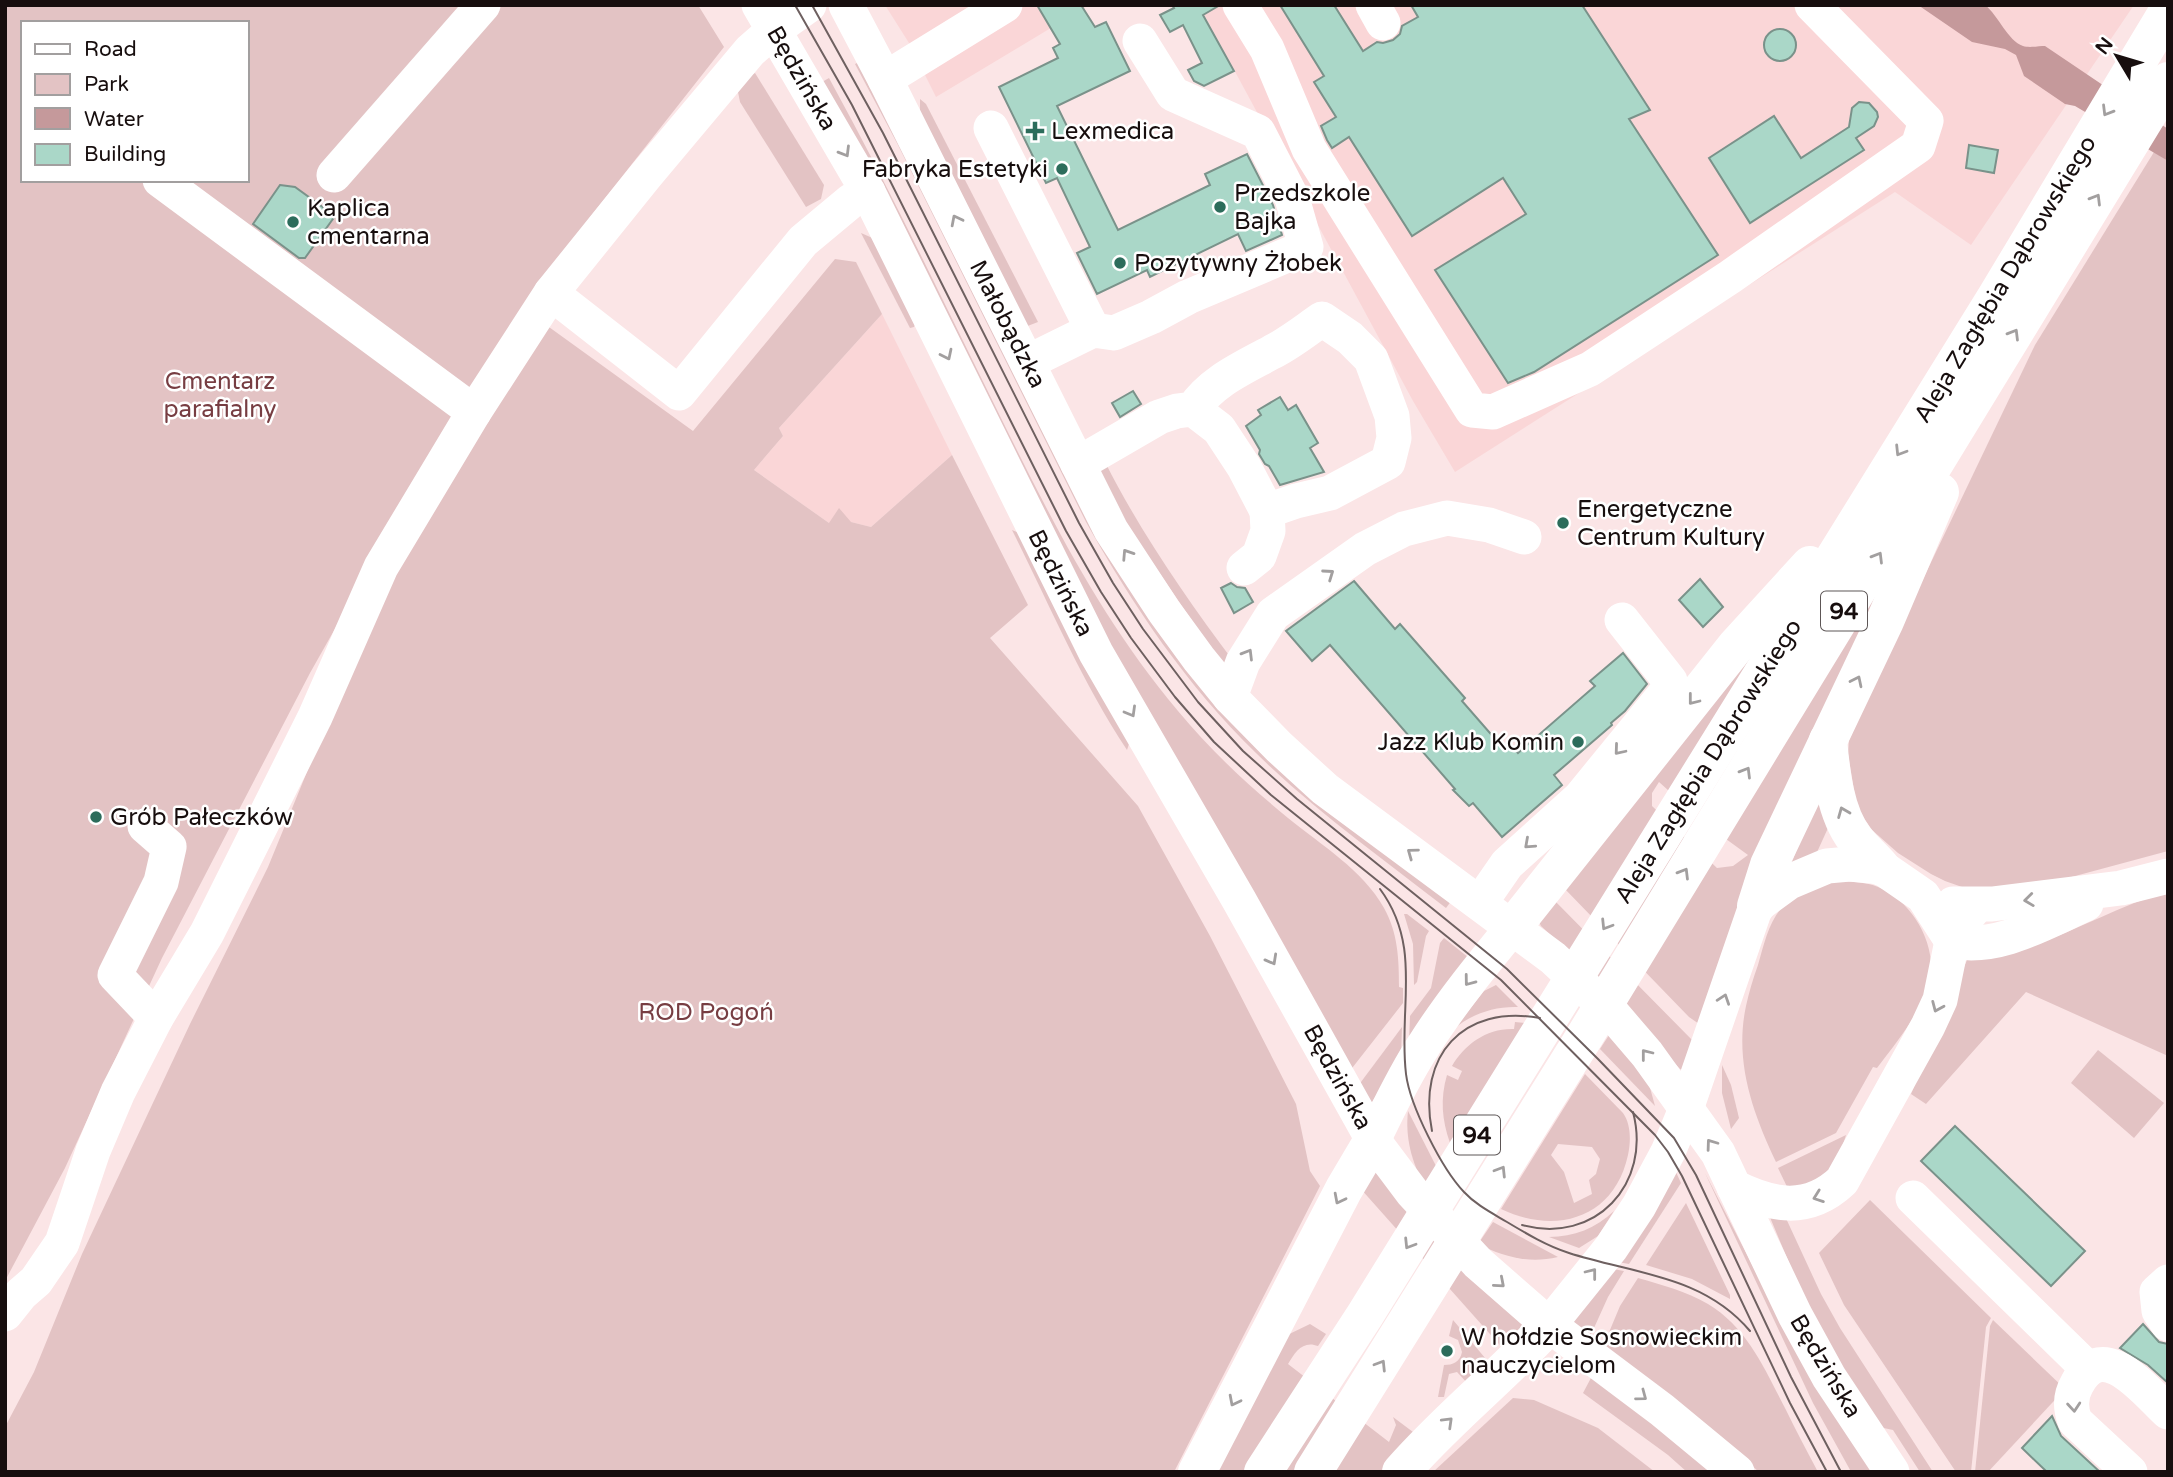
<svg xmlns="http://www.w3.org/2000/svg" width="2173" height="1477" viewBox="0 0 2173 1477" font-family="'Varela Round',sans-serif">
<style>
.built{fill:#fad6d7}
.green{fill:#e3c3c4;fill-rule:evenodd}
.water{fill:#c5999b}
.building{fill:#aad7c8;stroke:#7a928a;stroke-width:2}
.lines{fill:none;stroke-linecap:round;stroke-linejoin:round}
.minor{stroke:#fff;stroke-width:35}
.major{stroke:#fff;stroke-width:38}
.tram{stroke:#6e6060;stroke-width:2}
.oneway{stroke:#a29f9f}
.poi-dot{fill:#2c6c5b;stroke:#fff;stroke-width:2.5}
.labels{text-anchor:middle;stroke-width:5;stroke-linejoin:round;paint-order:stroke}
.shield{fill:#fff;stroke:#5d5656;stroke-width:2}
.shield-label{font-size:23px;font-weight:bold;fill:#170e0e}
.street-label{font-size:24px;fill:#170e0e;stroke:#fff}
.poi-label{font-size:24px;fill:#170e0e;stroke:#fff;text-anchor:start}
.park-label{font-size:24px;fill:#773d42;stroke:#fff}
</style>
<rect width="100%" height="100%" fill="#fbe5e6"/>
<g class="built">
<path d="M 885,5 L 1089,5 L 936,97 L 909,43 Z"/>
<path d="M 1199,5 L 2134,5 L 1971,245 L 1895,192 L 1455,472 L 1413,401 Z"/>
<path d="M 882,314 L 952,455 L 871,527 L 851,522 L 829,523 L 754,470 L 783,436 L 779,428 Z"/>
</g>
<g class="green">
<path d="M 5,5 L 698,5 L 724,47 L 591,216 L 472,386 L 310,673 L 162,958 L 65,1168 L 5,1281 ZM 23,23 L 247,23 L 247,180 L 23,180 Z"/>
<path d="M 861,61 L 1122,571 L 1452,900 L 1446,908 C 1382,858 1314,810 1256,753 C 1187,686 1133,606 1086,522 L 898,145 L 855,64 Z"/>
<path d="M 755,73 L 824,185 L 821,199 L 806,207 L 740,102 L 737,87 L 746,78 Z"/>
<path d="M 829,78 C 890,189 944,303 1000,416 C 1053,523 1101,619 1178,711 C 1211,751 1248,785 1288,818 C 1321,845 1363,870 1384,908 C 1398,933 1399,959 1399,987 L 1403,988 L 1403,1003 L 1349,1072 L 1127,679 L 822,82 Z"/>
<path d="M 920,99 L 926,104 L 1038,322 L 1025,327 L 920,116 Z"/>
<path d="M 2154,152 L 2168,161 L 2168,851 L 2064,879 L 1986,888 L 1962,887 L 1945,881 L 1931,874 L 1898,853 L 1872,830 L 1857,808 L 1848,754 L 1849,740 L 1912,602 L 2035,345 Z"/>
<path d="M 861,233 L 877,240 L 918,319 L 914,327 L 910,328 Z"/>
<path d="M 835,259 L 856,262 L 882,314 L 779,428 L 783,436 L 754,470 L 829,523 L 839,508 L 851,522 L 871,527 L 952,455 L 1028,605 L 990,638 L 1138,806 L 1210,936 L 1296,1104 L 1310,1171 L 1320,1186 L 1174,1472 L 5,1472 L 5,1427 L 34,1372 L 82,1254 L 190,1024 L 268,867 L 368,623 L 542,322 L 693,431 Z"/>
<path d="M 1105,462 C 1141,533 1186,598 1234,662 L 1229,675 L 1124,521 L 1097,467 Z"/>
<path d="M 1012,530 L 1024,535 L 1131,738 L 1127,750 C 1082,682 1049,604 1012,530 Z"/>
<path d="M 1894,563 L 1702,1026 L 1689,1017 L 1563,887 L 1778,619 L 1669,791 L 1659,782 L 1652,793 L 1652,806 L 1717,868 L 1733,866 L 1748,855 L 1726,839 Z"/>
<path d="M 1824,779 L 1833,817 L 1813,861 L 1788,872 Z"/>
<path d="M 1841,881 C 1853,882 1866,882 1878,887 C 1915,902 1942,952 1927,991 C 1915,1020 1896,1043 1877,1068 L 1873,1067 L 1836,1133 L 1776,1162 C 1753,1113 1734,1062 1746,1006 C 1749,992 1753,979 1758,965 C 1767,933 1772,907 1804,890 C 1815,885 1829,883 1841,881 Z"/>
<path d="M 2168,891 L 2168,1056 L 2026,992 L 1926,1104 L 1911,1094 L 1967,960 L 1971,958 C 1982,956 1993,956 2004,954 C 2061,940 2112,908 2168,891 Z"/>
<path d="M 1553,899 L 1697,1045 L 1684,1071 L 1680,1069 L 1601,981 L 1541,926 L 1539,922 Z"/>
<path d="M 1404,914 L 1407,914 L 1429,931 L 1426,936 L 1417,982 L 1414,985 L 1413,944 Z"/>
<path d="M 1444,938 L 1469,958 L 1409,1043 L 1410,1016 L 1431,988 L 1440,943 Z"/>
<path d="M 1496,985 L 1518,1007 C 1495,1006 1471,1014 1454,1029 L 1484,991 Z"/>
<path d="M 1515,1022 L 1525,1023 L 1450,1143 C 1442,1120 1440,1099 1447,1075 L 1458,1080 L 1462,1071 L 1452,1066 C 1465,1044 1487,1028 1514,1029 Z"/>
<path d="M 1402,1027 L 1401,1058 L 1372,1102 L 1369,1102 L 1358,1086 Z"/>
<path d="M 1611,1032 L 1649,1084 L 1655,1106 L 1600,1049 Z"/>
<path d="M 2098,1050 L 2164,1103 L 2134,1138 L 2071,1083 Z"/>
<path d="M 1722,1065 L 1731,1085 L 1739,1118 L 1731,1129 L 1722,1093 Z"/>
<path d="M 1585,1074 L 1623,1113 C 1631,1124 1631,1141 1628,1155 C 1614,1219 1556,1235 1501,1209 ZM 1558,1144 L 1592,1147 L 1600,1159 L 1596,1174 L 1589,1180 L 1592,1194 L 1574,1203 L 1564,1172 L 1551,1155 Z"/>
<path d="M 1408,1111 L 1436,1166 L 1424,1186 C 1412,1161 1405,1139 1408,1111 Z"/>
<path d="M 1846,1135 L 1834,1173 L 1790,1193 L 1778,1168 Z"/>
<path d="M 1675,1170 L 1681,1183 L 1629,1264 L 1618,1262 Z"/>
<path d="M 1375,1172 L 1527,1328 L 1506,1352 L 1360,1188 Z"/>
<path d="M 1705,1173 L 1779,1317 L 1877,1472 L 1851,1472 L 1849,1468 L 1813,1403 Z"/>
<path d="M 1870,1200 L 1991,1318 L 1986,1327 L 1971,1472 L 1956,1472 L 1844,1305 L 1819,1253 Z"/>
<path d="M 1686,1203 L 1730,1295 L 1730,1299 L 1692,1279 L 1646,1265 Z"/>
<path d="M 1614,1211 L 1598,1236 L 1579,1248 L 1549,1237 C 1574,1237 1596,1228 1614,1211 Z"/>
<path d="M 1784,1214 L 1821,1294 L 1840,1328 L 1933,1472 L 1920,1472 L 1893,1430 L 1879,1427 L 1811,1315 L 1769,1215 Z"/>
<path d="M 1493,1222 L 1558,1257 C 1529,1264 1504,1257 1478,1244 Z"/>
<path d="M 1613,1269 L 1624,1271 L 1608,1297 L 1589,1339 L 1572,1320 Z"/>
<path d="M 1638,1278 C 1662,1285 1686,1291 1708,1304 C 1748,1328 1765,1370 1786,1410 C 1796,1431 1807,1451 1818,1472 L 1759,1472 L 1734,1450 L 1602,1349 L 1620,1306 Z"/>
<path d="M 1453,1320 L 1491,1365 L 1470,1386 L 1457,1372 L 1449,1374 L 1444,1397 L 1438,1397 L 1444,1365 C 1453,1365 1460,1362 1462,1352 L 1458,1340 L 1449,1336 Z"/>
<path d="M 1993,1320 L 2065,1389 L 1988,1472 L 1975,1472 L 1990,1326 Z"/>
<path d="M 1310,1324 L 1326,1334 L 1318,1346 C 1303,1340 1295,1352 1288,1364 L 1389,1442 L 1396,1425 L 1393,1417 L 1417,1435 L 1383,1472 L 1208,1472 L 1279,1339 Z"/>
<path d="M 1592,1376 L 1714,1472 L 1687,1472 L 1668,1455 L 1583,1393 Z"/>
<path d="M 1513,1398 L 1534,1400 L 1598,1428 L 1655,1472 L 1433,1472 Z"/>
</g>
<path class="water" d="M 1918,5 L 1985,5 C 1998,15 2008,41 2023,46 C 2029,48 2039,46 2045,46 L 2168,129 L 2168,161 L 2075,106 L 2065,104 L 2024,76 L 2016,55 L 2005,49 L 1972,42 Z"/>
<g class="building">
<path d="M 1037,5 L 1081,5 L 1095,27 L 1106,22 L 1130,71 L 1057,106 L 1118,230 L 1210,185 L 1205,174 L 1247,154 L 1273,205 L 1282,235 L 1246,251 L 1238,234 L 1150,277 L 1147,270 L 1097,294 L 1077,253 L 1090,247 L 1057,178 L 1046,183 L 999,87 L 1058,58 L 1053,48 L 1060,44 Z"/>
<path d="M 1172,5 L 1220,5 L 1203,15 L 1234,71 L 1204,86 L 1194,81 L 1188,70 L 1202,63 L 1183,25 L 1170,32 L 1160,15 L 1174,8 Z"/>
<path d="M 1280,5 L 1334,5 L 1363,51 L 1377,42 L 1383,43 L 1393,40 L 1400,34 L 1402,26 L 1418,17 L 1411,5 L 1582,5 L 1650,110 L 1629,119 L 1718,255 L 1534,372 L 1508,383 L 1435,270 L 1526,214 L 1503,178 L 1412,236 L 1349,137 L 1332,148 L 1327,140 L 1321,126 L 1336,117 L 1314,82 L 1324,76 Z"/>
<circle cx="1780" cy="45" r="16"/>
<path d="M 1859,102 L 1869,103 L 1877,112 L 1878,117 L 1874,126 L 1856,138 L 1864,150 L 1750,223 L 1709,158 L 1774,116 L 1801,158 L 1849,127 L 1852,108 Z"/>
<path d="M 1969,145 L 1998,150 L 1994,173 L 1966,168 Z"/>
<path d="M 280,185 L 295,187 L 335,216 L 305,258 L 299,258 L 253,224 Z"/>
<path d="M 1133,391 L 1141,404 L 1120,417 L 1112,403 Z"/>
<path d="M 1280,397 L 1288,410 L 1296,405 L 1318,443 L 1310,448 L 1324,472 L 1280,485 L 1269,466 L 1265,464 L 1259,454 L 1260,450 L 1246,426 L 1261,415 L 1258,410 Z"/>
<path d="M 1700,579 L 1723,607 L 1703,627 L 1679,600 Z"/>
<path d="M 1354,581 L 1395,629 L 1400,624 L 1465,698 L 1462,701 L 1503,748 L 1509,743 L 1518,753 L 1595,686 L 1590,681 L 1623,653 L 1647,684 L 1625,711 L 1611,723 L 1612,725 L 1554,775 L 1562,785 L 1502,837 L 1473,803 L 1469,806 L 1453,790 L 1455,789 L 1330,645 L 1312,661 L 1286,631 Z"/>
<path d="M 1231,583 L 1237,587 L 1245,588 L 1253,602 L 1234,613 L 1221,588 Z"/>
<path d="M 1955,1126 L 2085,1251 L 2051,1286 L 1921,1161 Z"/>
<path d="M 2143,1324 L 2159,1342 L 2168,1344 L 2168,1383 L 2148,1365 L 2120,1348 Z"/>
<path d="M 2052,1416 L 2061,1436 L 2100,1472 L 2047,1472 L 2022,1448 Z"/>
</g>
<g class="lines">
<g class="minor">
<path d="M 759,5 L 868,192 L 1096,653 L 1239,900 L 1373,1140 L 1412,1192 L 1478,1263 L 1549,1325 L 1662,1410 L 1737,1472"/>
<path d="M 846,5 L 885,79 L 1111,530 L 1164,611 L 1199,659 L 1230,697 L 1279,747 L 1325,789 L 1553,958 L 1611,1012 L 1647,1054 L 1718,1153 L 1795,1315 L 1829,1377 L 1892,1472"/>
<path d="M 1240,5 L 1267,49 L 1309,149 L 1472,410 L 1493,412 L 1590,369 L 1730,277 L 1918,146 L 1926,121 L 1812,5"/>
<path d="M 1373,5 L 1383,23"/>
<path d="M 885,79 L 1005,5"/>
<path d="M 991,128 L 1093,330"/>
<path d="M 334,175 L 483,5"/>
<path d="M 160,180 L 474,412 L 551,293 L 646,175 L 750,51 L 774,30 L 809,5"/>
<path d="M 551,293 L 679,393 L 803,241 L 851,201 L 868,192"/>
<path d="M 1028,362 L 1093,330 L 1114,333 L 1151,317 L 1188,297 L 1306,247 L 1292,198 L 1258,132 L 1173,94 L 1140,41"/>
<path d="M 1078,464 L 1159,417 L 1177,411 L 1193,409 L 1219,429 L 1244,467 L 1267,511 L 1296,501 L 1330,493 L 1388,462 L 1394,438 L 1392,416 L 1371,359 L 1350,338 L 1322,319 C 1306,330 1290,343 1272,352 C 1243,368 1212,381 1193,409"/>
<path d="M 1244,568 L 1259,556 L 1268,531 L 1267,511"/>
<path d="M 1230,697 L 1243,662 L 1273,614 L 1365,549 L 1404,529 L 1447,518 L 1489,525 L 1524,537"/>
<path d="M 145,826 L 169,847 L 161,882 L 115,975 L 156,1018"/>
<path d="M 1480,903 L 1507,864 L 1580,798 L 1669,689 L 1670,681 L 1622,620"/>
<path d="M 1953,904 L 1992,904 L 2121,888 L 2168,876"/>
<path d="M 1952,941 C 1998,951 2045,922 2086,904"/>
<path d="M 1373,1140 C 1389,1108 1404,1075 1424,1045 C 1450,1004 1481,966 1512,928"/>
<path d="M 1734,1187 C 1772,1206 1808,1213 1842,1181 L 1928,1026 L 1940,1000 L 1952,941 L 1961,924 L 1977,905"/>
<path d="M 1913,1198 L 2080,1361 L 2086,1371"/>
<path d="M 2168,1282 L 2157,1292 L 2159,1311 L 2168,1324"/>
<path d="M 5,1314 L 21,1294 L 36,1281 L 62,1243 L 93,1151 L 118,1092 L 156,1018 L 207,933 L 315,717 L 381,567 L 474,412"/>
<path d="M 1549,1325 L 1611,1248 L 1639,1206 L 1668,1152 L 1686,1109 L 1756,906 L 1789,882 L 1827,866 L 1850,864 L 1881,867 L 1923,896 L 1952,941"/>
<path d="M 2130,1472 L 2075,1421 C 2070,1408 2070,1396 2077,1384 C 2103,1335 2145,1391 2168,1412"/>
</g>
<g class="major">
<path d="M 1828,740 C 1831,772 1835,813 1855,839 C 1863,849 1873,858 1881,867"/>
<path d="M 1756,906 L 1769,865 L 1885,621 L 1940,492"/>
<path d="M 1512,928 L 1736,646 L 1810,565"/>
<path d="M 1197,1472 L 1344,1189 L 1373,1140"/>
<path d="M 1263,1472 L 1365,1315 L 1869,502 L 1996,297 L 2168,11"/>
<path d="M 1313,1472 L 1583,1039 L 2168,81"/>
<path d="M 1401,1472 C 1447,1419 1502,1376 1549,1325"/>
</g>
<g class="tram">
<path d="M 795,5 L 852,105 L 1066,531 L 1101,592 L 1131,638 L 1175,697 L 1214,742 L 1271,795 L 1501,980 L 1655,1135 L 1668,1152 L 1682,1176 L 1790,1403 L 1827,1472"/>
<path d="M 812,5 L 883,133 L 1079,523 L 1113,583 L 1143,629 L 1198,702 L 1243,751 L 1297,799 L 1507,969 L 1598,1059 L 1674,1138 L 1696,1175 L 1791,1377 L 1841,1472"/>
<path d="M 1380,889 C 1423,947 1398,1008 1406,1074 C 1410,1106 1442,1169 1464,1192 C 1476,1205 1492,1213 1507,1222 C 1527,1234 1547,1246 1569,1253 C 1634,1274 1703,1275 1750,1331"/>
<path d="M 1432,1131 C 1417,1056 1463,1004 1540,1018"/>
<path d="M 1522,1225 C 1595,1245 1652,1184 1633,1112"/>
</g>
</g>
<defs><path id="oneway-chevron" d="M-2-3.5L2.5 0L-2 3.5" fill="none" stroke-width="1.6" stroke-linecap="round" stroke-linejoin="round" transform="scale(1.75)"/></defs>
<g class="oneway">
<use href="#oneway-chevron" transform="translate(2107 111) rotate(121)"/>
<use href="#oneway-chevron" transform="translate(845 152) rotate(59)"/>
<use href="#oneway-chevron" transform="translate(2096 199) rotate(-59)"/>
<use href="#oneway-chevron" transform="translate(956 220) rotate(-117)"/>
<use href="#oneway-chevron" transform="translate(2014 334) rotate(-59)"/>
<use href="#oneway-chevron" transform="translate(947 355) rotate(64)"/>
<use href="#oneway-chevron" transform="translate(1900 451) rotate(122)"/>
<use href="#oneway-chevron" transform="translate(1127 554) rotate(-123)"/>
<use href="#oneway-chevron" transform="translate(1878 557) rotate(-59)"/>
<use href="#oneway-chevron" transform="translate(1329 574) rotate(-35)"/>
<use href="#oneway-chevron" transform="translate(1248 654) rotate(-59)"/>
<use href="#oneway-chevron" transform="translate(1857 681) rotate(-64)"/>
<use href="#oneway-chevron" transform="translate(1693 700) rotate(128)"/>
<use href="#oneway-chevron" transform="translate(1131 712) rotate(60)"/>
<use href="#oneway-chevron" transform="translate(1619 750) rotate(130)"/>
<use href="#oneway-chevron" transform="translate(1746 772) rotate(-59)"/>
<use href="#oneway-chevron" transform="translate(1843 812) rotate(-112)"/>
<use href="#oneway-chevron" transform="translate(1529 844) rotate(138)"/>
<use href="#oneway-chevron" transform="translate(1412 853) rotate(-144)"/>
<use href="#oneway-chevron" transform="translate(1684 873) rotate(-59)"/>
<use href="#oneway-chevron" transform="translate(2029 900) rotate(173)"/>
<use href="#oneway-chevron" transform="translate(1606 925) rotate(122)"/>
<use href="#oneway-chevron" transform="translate(1272 960) rotate(61)"/>
<use href="#oneway-chevron" transform="translate(1469 981) rotate(127)"/>
<use href="#oneway-chevron" transform="translate(1724 999) rotate(-71)"/>
<use href="#oneway-chevron" transform="translate(1937 1007) rotate(113)"/>
<use href="#oneway-chevron" transform="translate(1646 1054) rotate(-128)"/>
<use href="#oneway-chevron" transform="translate(1711 1144) rotate(-126)"/>
<use href="#oneway-chevron" transform="translate(1501 1171) rotate(-58)"/>
<use href="#oneway-chevron" transform="translate(1818 1197) rotate(160)"/>
<use href="#oneway-chevron" transform="translate(1339 1199) rotate(117)"/>
<use href="#oneway-chevron" transform="translate(1409 1244) rotate(122)"/>
<use href="#oneway-chevron" transform="translate(1592 1273) rotate(-52)"/>
<use href="#oneway-chevron" transform="translate(1500 1283) rotate(41)"/>
<use href="#oneway-chevron" transform="translate(1381 1365) rotate(-58)"/>
<use href="#oneway-chevron" transform="translate(1642 1396) rotate(37)"/>
<use href="#oneway-chevron" transform="translate(1234 1401) rotate(117)"/>
<use href="#oneway-chevron" transform="translate(2074 1407) rotate(85)"/>
<use href="#oneway-chevron" transform="translate(1448 1422) rotate(-44)"/>
</g>
<g class="poi-dot">
<path d="M1031.5 120.5h7v7h7v7h-7v7h-7v-7h-7v-7h7z"/>
<circle cx="1062" cy="169" r="7"/>
<circle cx="1220" cy="207" r="7"/>
<circle cx="293" cy="222" r="7"/>
<circle cx="1120" cy="263" r="7"/>
<circle cx="1563" cy="523" r="7"/>
<circle cx="1578" cy="742" r="7"/>
<circle cx="96" cy="817" r="7"/>
<circle cx="1447" cy="1351" r="7"/>
</g>
<g class="labels">
<g class="shield">
<rect x="1821" y="591.5" width="46" height="39" rx="5"/>
<rect x="1454" y="1115.5" width="46" height="39" rx="5"/>
</g>
<g class="shield-label">
<text x="1844" y="619">94</text>
<text x="1477" y="1143">94</text>
</g>
<g class="street-label">
<text transform="translate(802 78) rotate(60)" y="8">Będzińska</text>
<text transform="translate(2005 279) rotate(-59)" y="8">Aleja Zagłębia Dąbrowskiego</text>
<text transform="translate(1008 324) rotate(63)" y="8">Małobądzka</text>
<text transform="translate(1061 583) rotate(63)" y="8">Będzińska</text>
<text transform="translate(1708 761) rotate(-58)" y="8">Aleja Zagłębia Dąbrowskiego</text>
<text transform="translate(1338 1077) rotate(61)" y="8">Będzińska</text>
<text transform="translate(1826 1366) rotate(59)" y="8">Będzińska</text>
</g>
<g class="poi-label">
<text x="1051" y="139">Lexmedica</text>
<text x="1048" y="177" text-anchor="end">Fabryka Estetyki</text>
<text x="1234" y="201">Przedszkole<tspan x="1234" dy="28">Bajka</tspan></text>
<text x="307" y="216">Kaplica<tspan x="307" dy="28">cmentarna</tspan></text>
<text x="1134" y="271">Pozytywny Żłobek</text>
<text x="1577" y="517">Energetyczne<tspan x="1577" dy="28">Centrum Kultury</tspan></text>
<text x="1564" y="750" text-anchor="end">Jazz Klub Komin</text>
<text x="110" y="825">Grób Pałeczków</text>
<text x="1461" y="1345">W hołdzie Sosnowieckim<tspan x="1461" dy="28">nauczycielom</tspan></text>
</g>
<g class="park-label">
<text x="220" y="389">Cmentarz<tspan x="220" dy="28">parafialny</tspan></text>
<text x="706" y="1020">ROD Pogoń</text>
</g>
</g>
<rect width="2173" height="1477" fill="none" stroke="#170e0e" stroke-width="14"/>
<rect x="21" y="21" width="228" height="161" fill="#ffffff" stroke="#a29f9f" stroke-width="2"/>
<rect x="35" y="44" width="35" height="10" fill="#ffffff" stroke="#a29f9f" stroke-width="2"/>
<text x="84" y="56" font-size="21" fill="#170e0e">Road</text>
<rect x="35" y="74" width="35" height="21" fill="#e3c3c4" stroke="#a29f9f" stroke-width="2"/>
<text x="84" y="91" font-size="21" fill="#170e0e">Park</text>
<rect x="35" y="108" width="35" height="21" fill="#c5999b" stroke="#a29f9f" stroke-width="2"/>
<text x="84" y="126" font-size="21" fill="#170e0e">Water</text>
<rect x="35" y="144" width="35" height="21" fill="#aad7c8" stroke="#a29f9f" stroke-width="2"/>
<text x="84" y="161" font-size="21" fill="#170e0e">Building</text>
<g transform="translate(2117 56) rotate(308)" stroke="#ffffff" stroke-width="5" paint-order="stroke">
<path d="M0-5L12 26L0 18L-12 26Z" fill="#170e0e"/>
<text y="-10" font-size="19" font-weight="bold" text-anchor="middle" fill="#170e0e">N</text>
</g>
</svg>
